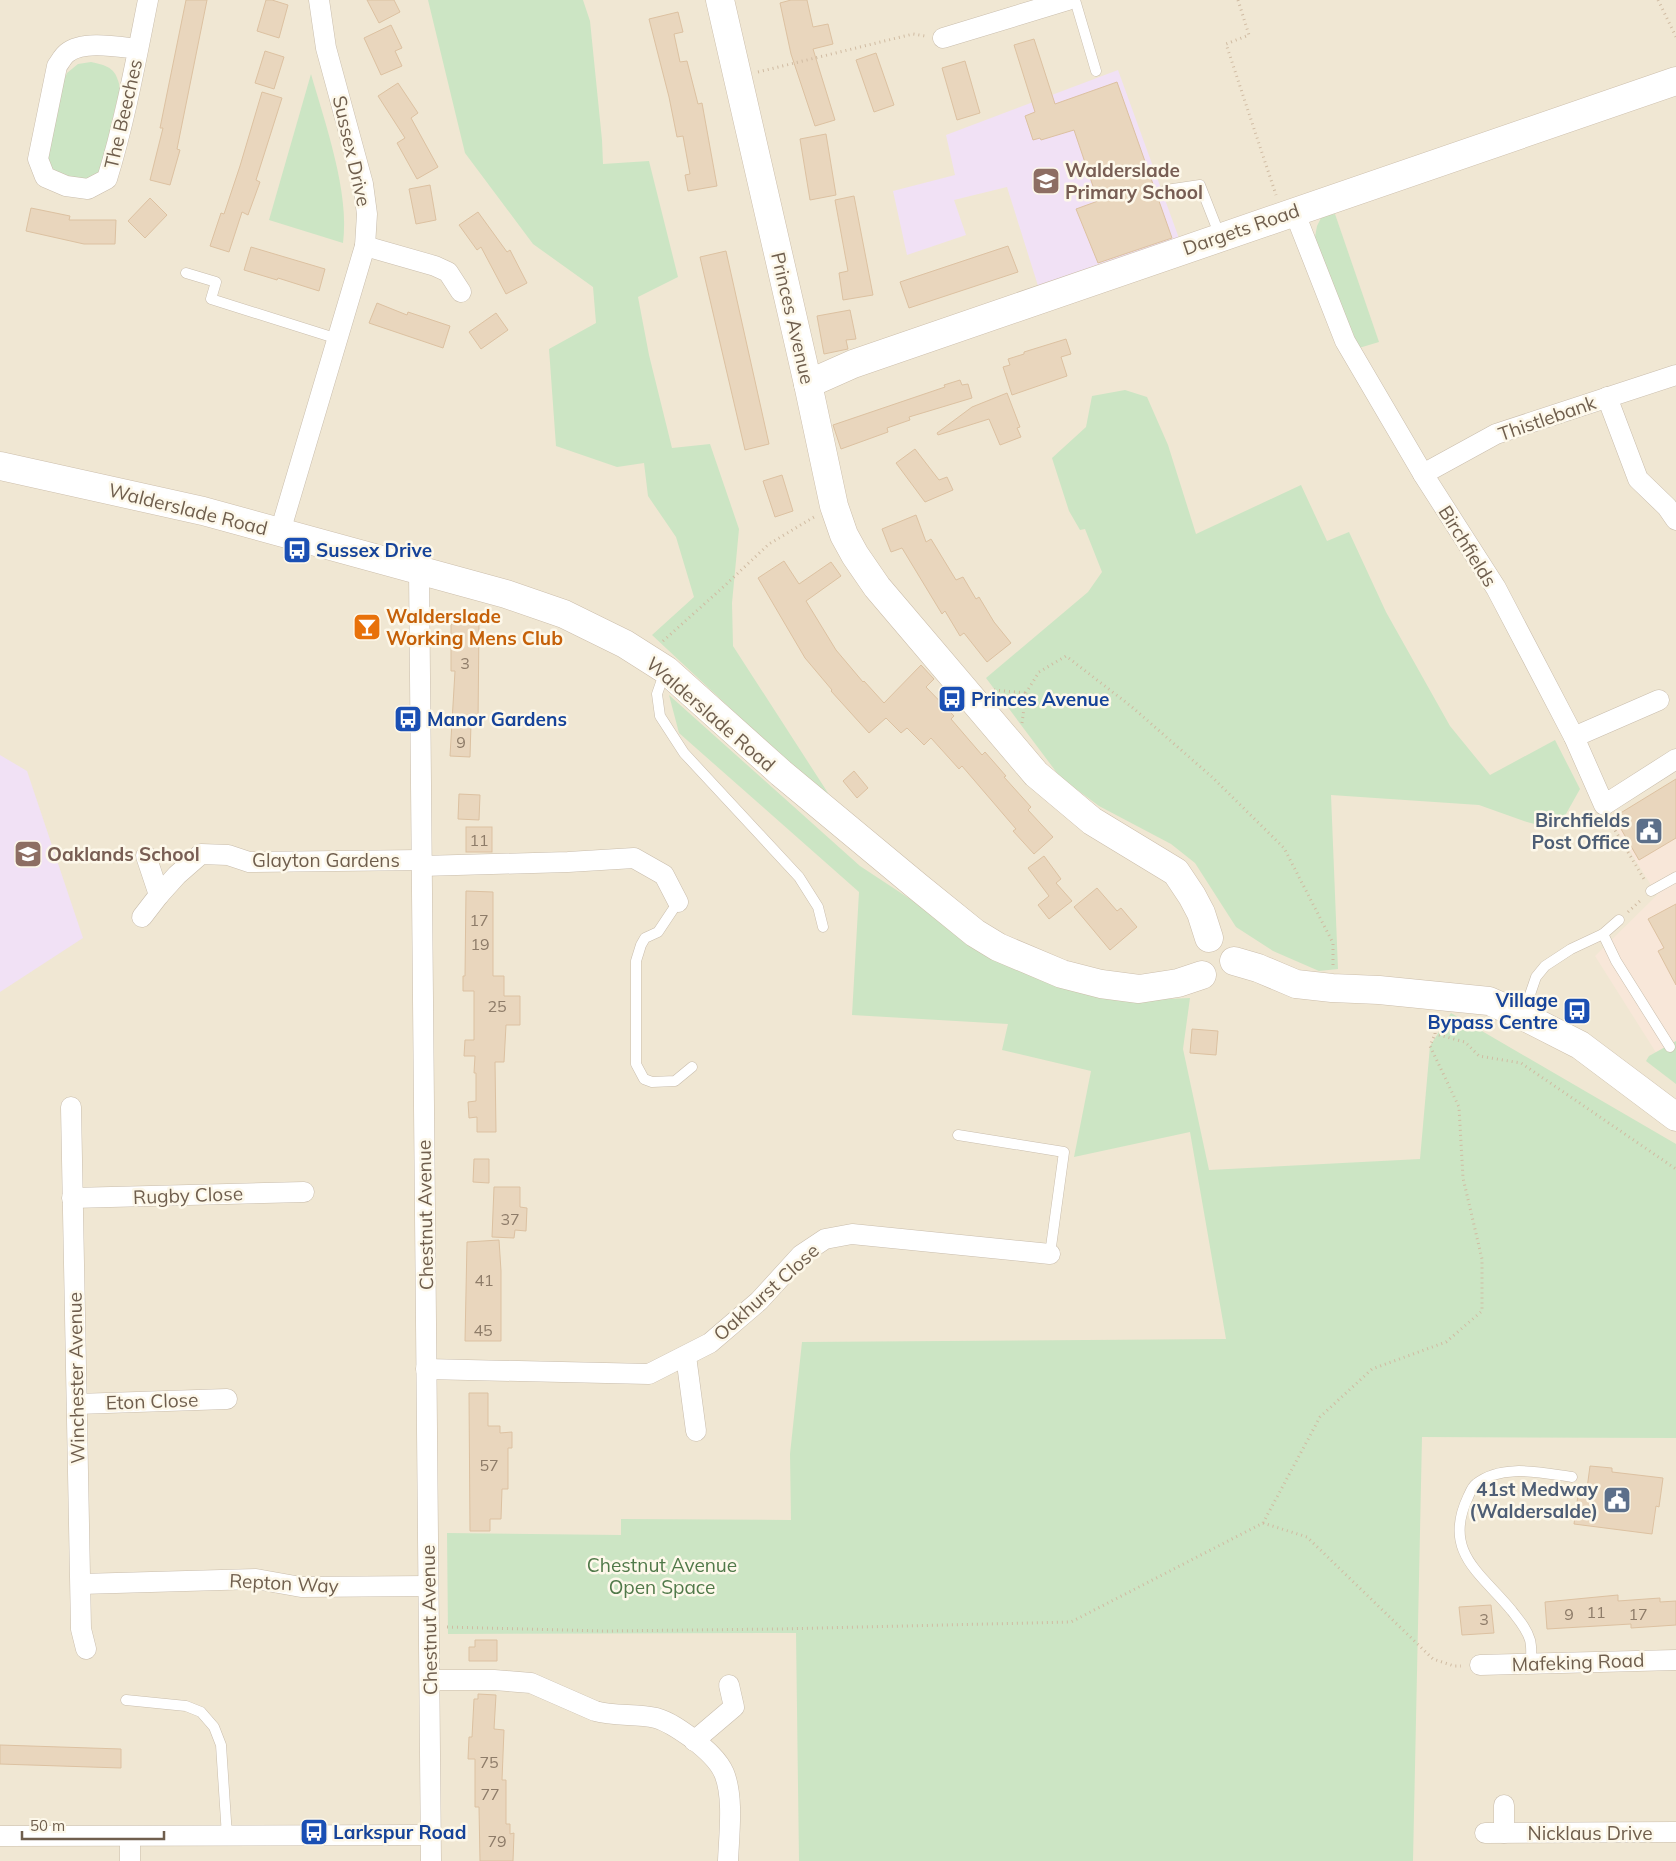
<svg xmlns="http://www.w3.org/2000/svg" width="1676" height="1861" viewBox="0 0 1676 1861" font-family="Mulish,sans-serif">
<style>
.residential{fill:#f0e7d3}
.commercial{fill:#f8e7d9}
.education{fill:#f1e1f5}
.green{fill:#cce5c4}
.building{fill:#e9d6bd;stroke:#dcc1a1}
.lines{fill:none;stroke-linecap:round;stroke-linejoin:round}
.lane-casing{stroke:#c9bdac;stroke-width:11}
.street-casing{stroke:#c9bdac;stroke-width:21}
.secondary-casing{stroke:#ccbeab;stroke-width:29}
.path{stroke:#d0bba2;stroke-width:3;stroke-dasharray:1 4;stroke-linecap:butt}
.lane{stroke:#fff;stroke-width:10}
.street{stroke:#fff;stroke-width:20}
.secondary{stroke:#fff;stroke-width:28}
.labels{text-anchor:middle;stroke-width:5;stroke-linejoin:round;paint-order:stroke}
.number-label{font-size:16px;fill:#8e7c69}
.street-label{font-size:19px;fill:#6f5e4d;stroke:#fdf8ea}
.education-label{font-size:19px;font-weight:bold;fill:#785e54;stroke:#fdf8ea;text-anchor:start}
.transit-label{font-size:19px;font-weight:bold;fill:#164399;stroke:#fdf8ea;text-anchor:start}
.food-label{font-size:19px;font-weight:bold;fill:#c56008;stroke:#fdf8ea;text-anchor:start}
.service-label{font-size:19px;font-weight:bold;fill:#4e5e75;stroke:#fdf8ea;text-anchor:end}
.park-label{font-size:19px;fill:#507949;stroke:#fdf8ea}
</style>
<rect width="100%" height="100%" fill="#f9f4e4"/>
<rect class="residential" x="0" y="0" width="1676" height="1861"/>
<path class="commercial" d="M 1676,793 L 1676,1070 L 1667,1070 L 1595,956 L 1657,895 L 1617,830 Z"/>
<g class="education">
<path d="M 1118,70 L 1180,241 L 1039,289 L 1007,187 L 954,200 L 966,235 L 907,255 L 893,191 L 955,175 L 946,135 Z"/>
<path d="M 0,755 L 27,771 L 83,938 L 0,992 Z"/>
</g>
<g class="green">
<path d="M 428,0 L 583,0 L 590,21 L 602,140 L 603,164 L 649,161 L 678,277 L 638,297 L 649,355 L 672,448 L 710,444 L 739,529 L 732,603 L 733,646 L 839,810 L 652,635 L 694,597 L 676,537 L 648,496 L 644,463 L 617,467 L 556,446 L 549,349 L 596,323 L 593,287 L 533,244 L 465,153 Z"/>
<path d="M 91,62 C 110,66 116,69 120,88 L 99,176 L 92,181 L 53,174 L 45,159 L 58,93 L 67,73 L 78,64 Z"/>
<path d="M 311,74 C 325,123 350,193 343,243 L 269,220 Z"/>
<path d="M 1335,214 L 1379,342 L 1359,348 L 1322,259 L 1315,237 L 1317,226 L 1322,216 Z"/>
<path d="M 1125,390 L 1147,397 L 1168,445 L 1196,534 L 1301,485 L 1327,541 L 1349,532 L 1386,612 L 1450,726 L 1490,775 L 1555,740 L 1580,789 L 1557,830 L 1527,822 L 1479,805 L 1331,795 L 1338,969 L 1319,971 L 1273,951 L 1236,927 L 1195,863 L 1171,844 L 1099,806 L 1060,777 L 986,678 L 1088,592 L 1102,572 L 1085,529 L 1080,530 L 1069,511 L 1052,458 L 1086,427 L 1092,396 Z"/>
<path d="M 669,695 L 860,866 L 1019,971 L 1143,1000 L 1190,998 L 1183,1049 L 1209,1170 L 1420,1159 L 1430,1046 L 1451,1013 L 1676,1144 L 1676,1438 L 1422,1437 L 1413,1861 L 799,1861 L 796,1633 L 448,1634 L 447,1533 L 621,1535 L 621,1519 L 791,1520 L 790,1454 L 802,1342 L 1226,1339 L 1190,1132 L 1074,1157 L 1091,1071 L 1002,1050 L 1008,1024 L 852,1015 L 859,892 L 679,733 Z"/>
<path d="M 1676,1041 L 1676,1084 L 1646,1061 L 1649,1056 Z"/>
</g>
<g class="building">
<path d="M 186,0 L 207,0 L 177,149 L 180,150 L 170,185 L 150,180 L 163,128 L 160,128 Z"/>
<path d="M 266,0 L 272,0 L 288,5 L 279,38 L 257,31 Z"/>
<path d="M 367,0 L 394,0 L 400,12 L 379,23 Z"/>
<path d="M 791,0 L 807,0 L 813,27 L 828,24 L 833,44 L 813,49 L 835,120 L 815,126 L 791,54 L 780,3 Z"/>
<path d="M 678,12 L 683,32 L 674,34 L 680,62 L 687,61 L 698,104 L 702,103 L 717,186 L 688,191 L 685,175 L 690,174 L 683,136 L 677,137 L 669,97 L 649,19 Z"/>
<path d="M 391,25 L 402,48 L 395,51 L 402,66 L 381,75 L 364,38 Z"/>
<path d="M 1034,39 L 1055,104 L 1117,82 L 1172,238 L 1098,263 L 1076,209 L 1098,201 L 1074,130 L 1041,140 L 1040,138 L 1033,140 L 1025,116 L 1035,112 L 1014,45 Z"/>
<path d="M 265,51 L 284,57 L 274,89 L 255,83 Z"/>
<path d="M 876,53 L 894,105 L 874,112 L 856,60 Z"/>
<path d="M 965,61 L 980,113 L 957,120 L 942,68 Z"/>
<path d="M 398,83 L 418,113 L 411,118 L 438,167 L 417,179 L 397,143 L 405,138 L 378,96 Z"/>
<path d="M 262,92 L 282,98 L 256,180 L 260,182 L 248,215 L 242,212 L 229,252 L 210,246 L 221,213 L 224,214 L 240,166 Z"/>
<path d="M 826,134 L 836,195 L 810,200 L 800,139 Z"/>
<path d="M 430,185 L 436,220 L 416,224 L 409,189 Z"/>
<path d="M 854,196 L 873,295 L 843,300 L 839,273 L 848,271 L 835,200 Z"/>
<path d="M 150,198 L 167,215 L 145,238 L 128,221 Z"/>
<path d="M 31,208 L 70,216 L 69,220 L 116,220 L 115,244 L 84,244 L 26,231 Z"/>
<path d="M 478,212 L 507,252 L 510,250 L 527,283 L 506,294 L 481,247 L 477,250 L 459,225 Z"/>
<path d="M 1008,246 L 1018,272 L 909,308 L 900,282 Z"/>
<path d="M 251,247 L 325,269 L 319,291 L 278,278 L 277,280 L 244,270 Z"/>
<path d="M 726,251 L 769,444 L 745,450 L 700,257 Z"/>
<path d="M 377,303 L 407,315 L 408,312 L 450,326 L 443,348 L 369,323 Z"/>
<path d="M 850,310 L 856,339 L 846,340 L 848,349 L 824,354 L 817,316 Z"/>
<path d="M 496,313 L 508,330 L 481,349 L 469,332 Z"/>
<path d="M 1066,339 L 1071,354 L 1061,357 L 1067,376 L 1012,395 L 1003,367 L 1010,365 L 1008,359 L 1024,354 L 1024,352 Z"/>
<path d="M 960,380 L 962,385 L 968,384 L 972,398 L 909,417 L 910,420 L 887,428 L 888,432 L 841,449 L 833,425 L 945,387 L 944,385 Z"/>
<path d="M 1007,393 L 1020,427 L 1017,428 L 1021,437 L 1000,445 L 989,419 L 938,435 L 937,433 L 972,407 Z"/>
<path d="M 915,449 L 939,480 L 947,477 L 953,490 L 925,502 L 896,463 Z"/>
<path d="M 782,475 L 793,511 L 775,517 L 763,481 Z"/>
<path d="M 916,515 L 926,542 L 931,539 L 956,580 L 963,577 L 976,599 L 979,597 L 994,622 L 1011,643 L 987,662 L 964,633 L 960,636 L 945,611 L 942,614 L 902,548 L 891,552 L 882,529 Z"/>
<path d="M 784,561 L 799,584 L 831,562 L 841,576 L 806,601 L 836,650 L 863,682 L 864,681 L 884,703 L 921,665 L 934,679 L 926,687 L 954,716 L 951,719 L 982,755 L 985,752 L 1006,776 L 1004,777 L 1031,807 L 1028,810 L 1053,837 L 1034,854 L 1013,831 L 1016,829 L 962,766 L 959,769 L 931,738 L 924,745 L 907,728 L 901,733 L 886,718 L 869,733 L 831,691 L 832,690 L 805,658 L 758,578 Z"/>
<path d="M 451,624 L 479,624 L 478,723 L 471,723 L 470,757 L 450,756 L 455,671 L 451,671 Z"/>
<path d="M 854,771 L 868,788 L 857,798 L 843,781 Z"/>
<path d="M 1676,779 L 1676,838 L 1639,860 L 1614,817 Z"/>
<path d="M 459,794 L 480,795 L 479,820 L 458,819 Z"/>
<rect x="466" y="827" width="26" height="25"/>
<path d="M 1044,856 L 1061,879 L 1056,883 L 1072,901 L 1049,919 L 1038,905 L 1049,896 L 1028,868 Z"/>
<path d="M 1097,888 L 1117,911 L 1121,908 L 1137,927 L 1110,950 L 1074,907 Z"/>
<path d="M 466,891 L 493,892 L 493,976 L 504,976 L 504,996 L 520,996 L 520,1025 L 506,1025 L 504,1062 L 495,1062 L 496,1132 L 477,1132 L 477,1117 L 469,1118 L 468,1102 L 476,1101 L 476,1073 L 474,1073 L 475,1056 L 464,1056 L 465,1040 L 474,1040 L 474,991 L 463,991 L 463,976 L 465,976 Z"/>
<path d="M 1676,904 L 1676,985 L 1658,951 L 1664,948 L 1648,919 Z"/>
<path d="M 1192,1029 L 1218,1031 L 1216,1055 L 1190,1053 Z"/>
<path d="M 474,1159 L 489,1159 L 489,1183 L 473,1182 Z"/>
<path d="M 494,1187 L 520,1187 L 520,1207 L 527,1208 L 526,1231 L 515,1230 L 514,1238 L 492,1237 Z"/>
<path d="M 499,1240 L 501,1271 L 501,1341 L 465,1341 L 467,1242 Z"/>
<path d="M 469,1393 L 488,1393 L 488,1426 L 500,1426 L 500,1433 L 512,1432 L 512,1448 L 508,1448 L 508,1489 L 502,1489 L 501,1519 L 490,1519 L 490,1531 L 470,1531 Z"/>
<path d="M 1590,1466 L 1612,1468 L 1612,1472 L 1663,1478 L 1659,1507 L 1656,1506 L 1652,1534 L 1574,1524 L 1578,1495 L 1586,1496 Z"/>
<path d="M 1618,1595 L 1618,1601 L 1660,1598 L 1660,1602 L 1676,1601 L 1676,1625 L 1631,1628 L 1631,1624 L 1547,1629 L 1545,1602 Z"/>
<path d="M 1491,1605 L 1494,1633 L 1462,1635 L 1459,1607 Z"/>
<path d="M 475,1640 L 497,1640 L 497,1661 L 469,1661 L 469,1647 L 475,1647 Z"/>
<path d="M 478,1694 L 496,1695 L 494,1729 L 504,1730 L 502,1780 L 506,1780 L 506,1824 L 510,1824 L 510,1834 L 514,1833 L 513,1861 L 480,1861 L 479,1807 L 475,1807 L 475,1759 L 468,1759 L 469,1737 L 472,1737 L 474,1699 L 478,1699 Z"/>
<path d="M 0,1745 L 121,1749 L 121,1768 L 0,1764 Z"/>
</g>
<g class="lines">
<defs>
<g id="lane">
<path d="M 1075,0 L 1096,71"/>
<path d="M 1166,190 L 1200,185 L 1220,236"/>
<path d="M 186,273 L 216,282 L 211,299 L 338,339"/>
<path d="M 665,671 L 657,694 L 660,716 L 684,753 L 799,877 L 818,907 L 823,927"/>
<path d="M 1651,891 L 1676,877"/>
<path d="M 678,902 L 658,932 L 645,938 L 641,945 L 636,961 L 636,1064 L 644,1079 L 652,1082 L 675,1081 L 692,1067"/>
<path d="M 1603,934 L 1616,961 L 1670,1047"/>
<path d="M 1523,1015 L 1536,977 L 1545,966 L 1571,949 L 1603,934 L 1619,920"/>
<path d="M 958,1135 L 1064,1152 L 1050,1254"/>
<path d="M 1531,1663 C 1531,1656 1532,1647 1530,1640 C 1527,1629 1519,1620 1512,1611 C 1481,1573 1442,1552 1468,1497 C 1470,1493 1472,1487 1476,1484 C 1502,1463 1542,1473 1572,1477"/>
<path d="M 126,1700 L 186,1706 L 201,1712 L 214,1727 L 221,1745 L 227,1836"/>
</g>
<g id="street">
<path d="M 943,38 L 1068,0"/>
<path d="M 138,49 C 119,47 83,40 67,53 C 63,56 60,62 57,66 L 38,159 L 45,177 L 66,186 L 88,189 L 107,179 C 125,121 136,60 148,0"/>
<path d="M 1294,211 L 1345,341 L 1423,474 L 1496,588 L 1574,737 L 1604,805 L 1676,759"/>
<path d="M 365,246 L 435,266 L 448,272 L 461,292"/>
<path d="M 1607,397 L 1638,479 L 1667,507 L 1676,520"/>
<path d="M 1423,474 L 1496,434 L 1676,375"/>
<path d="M 280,532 L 365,246 L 367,214 L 363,184 L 326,48 L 319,0"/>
<path d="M 419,569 L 431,1861"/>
<path d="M 1574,737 L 1659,700"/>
<path d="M 422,866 L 568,862 L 634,858 L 664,875 L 678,902"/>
<path d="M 159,895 L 177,875 L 201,854 L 228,855 L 249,862 L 421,860"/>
<path d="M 142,917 L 159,895 L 146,856"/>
<path d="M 71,1107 L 81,1629 L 86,1649"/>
<path d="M 72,1198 L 304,1192"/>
<path d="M 686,1356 L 696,1431"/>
<path d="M 426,1369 L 649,1374 L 710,1343 L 759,1301 L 801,1255 L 825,1239 L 852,1234 L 1050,1254"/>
<path d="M 77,1404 L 227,1399"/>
<path d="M 81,1584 L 256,1579 L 301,1587 L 428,1586"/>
<path d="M 1480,1665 L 1676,1660"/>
<path d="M 430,1680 L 494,1680 L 531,1683 L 595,1711 C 615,1717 637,1713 656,1718 C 670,1722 682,1731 693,1739 C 704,1748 718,1759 724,1773 C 734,1797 729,1835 728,1861"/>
<path d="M 694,1741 L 734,1707 L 729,1685"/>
<path d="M 1485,1833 L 1676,1832"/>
<path d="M 1504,1833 L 1504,1805"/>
<path d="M 0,1836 L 431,1835"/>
<path d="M 130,1837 L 130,1861"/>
</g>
<g id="secondary">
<path d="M 720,0 L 808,384 L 834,506 L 844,535 L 855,555 L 877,587 L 1036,774 L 1092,821 L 1176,872 L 1192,896 L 1201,913 L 1209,938"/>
<path d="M 808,384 L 853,364 L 1676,81"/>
<path d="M 0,466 L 203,511 L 506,594 L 564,614 L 625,644 L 666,670 L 781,773 L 917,886 L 975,933 L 998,947 L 1062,974 L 1101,984 L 1139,989 L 1178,983 L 1202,975"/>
<path d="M 1234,961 L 1258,968 L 1296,984 L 1332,988 L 1379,990 L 1489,1001 L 1523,1016 L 1580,1045 L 1676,1117"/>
</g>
</defs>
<use href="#lane" class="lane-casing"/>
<use href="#street" class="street-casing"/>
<use href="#secondary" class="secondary-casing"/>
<g class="path">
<path d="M 1238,0 L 1249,35 L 1226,44 L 1276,195"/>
<path d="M 1658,0 L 1676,37"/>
<path d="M 758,72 L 913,34 L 925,36"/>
<path d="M 663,641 L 720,590 L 769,544 L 814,517"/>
<path d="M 994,690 L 1026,693"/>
<path d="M 1022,723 L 1026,693 L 1039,672 L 1066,656 L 1132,707 L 1212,777 L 1284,848 L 1333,943 L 1333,965"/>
<path d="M 1610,822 L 1644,879"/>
<path d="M 1628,912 L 1642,899"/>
<path d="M 1436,1018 L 1435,1034 L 1465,1042 L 1479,1056 L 1521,1063 L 1676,1169"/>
<path d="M 1263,1523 L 1307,1537 L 1433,1659 L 1454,1666 L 1461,1666"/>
<path d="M 447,1627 L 605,1631 L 778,1629 L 1071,1622 L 1263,1523 L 1320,1417 L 1372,1369 L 1446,1342 L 1482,1311 L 1482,1259 L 1463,1178 L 1459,1107 L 1430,1046 L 1435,1034"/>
</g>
<use href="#lane" class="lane"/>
<use href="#street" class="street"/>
<use href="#secondary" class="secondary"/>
</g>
<defs>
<symbol id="school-square" viewBox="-11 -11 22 22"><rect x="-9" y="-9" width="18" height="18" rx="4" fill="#8d6e63" stroke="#fdf8ea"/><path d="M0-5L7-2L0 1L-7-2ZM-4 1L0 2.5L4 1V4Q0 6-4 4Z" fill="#fff"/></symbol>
<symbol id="bus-square" viewBox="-11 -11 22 22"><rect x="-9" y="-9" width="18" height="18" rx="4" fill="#1a4fb4" stroke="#fdf8ea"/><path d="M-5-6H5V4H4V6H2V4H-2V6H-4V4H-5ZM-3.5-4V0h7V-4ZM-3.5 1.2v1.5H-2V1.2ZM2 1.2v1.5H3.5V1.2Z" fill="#fff"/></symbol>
<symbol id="bar-square" viewBox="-11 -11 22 22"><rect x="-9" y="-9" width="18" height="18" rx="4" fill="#e8710a" stroke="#fdf8ea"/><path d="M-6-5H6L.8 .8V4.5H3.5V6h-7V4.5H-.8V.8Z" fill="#fff"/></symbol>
<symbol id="civic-square" viewBox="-11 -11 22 22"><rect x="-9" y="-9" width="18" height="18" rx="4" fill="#5c6f8a" stroke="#fdf8ea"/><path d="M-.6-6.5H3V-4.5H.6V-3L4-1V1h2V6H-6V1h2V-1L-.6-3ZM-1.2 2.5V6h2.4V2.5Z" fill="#fff"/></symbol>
</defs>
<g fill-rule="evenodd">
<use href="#school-square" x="1030" y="165" width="32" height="32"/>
<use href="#bus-square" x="281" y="534" width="32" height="32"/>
<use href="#bar-square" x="351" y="611" width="32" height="32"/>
<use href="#bus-square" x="936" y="683" width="32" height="32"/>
<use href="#bus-square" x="392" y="703" width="32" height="32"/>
<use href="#civic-square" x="1633" y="815" width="32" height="32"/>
<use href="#school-square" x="12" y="838" width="32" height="32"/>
<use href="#bus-square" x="1561" y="995" width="32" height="32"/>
<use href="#civic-square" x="1601" y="1484" width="32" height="32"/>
<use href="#bus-square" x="298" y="1816" width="32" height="32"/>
</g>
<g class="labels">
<g class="number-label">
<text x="465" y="669">3</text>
<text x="461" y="748">9</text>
<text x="479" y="846">11</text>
<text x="479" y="926">17</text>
<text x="480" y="950">19</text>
<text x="497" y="1012">25</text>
<text x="510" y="1225">37</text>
<text x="484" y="1286">41</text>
<text x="483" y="1336">45</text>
<text x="489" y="1471">57</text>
<text x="1596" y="1618">11</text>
<text x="1569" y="1620">9</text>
<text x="1638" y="1620">17</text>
<text x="1484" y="1625">3</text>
<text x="489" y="1768">75</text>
<text x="490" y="1800">77</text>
<text x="497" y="1847">79</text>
</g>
<g class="street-label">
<text transform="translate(123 114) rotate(-77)" y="7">The Beeches</text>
<text transform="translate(352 151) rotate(77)" y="7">Sussex Drive</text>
<text transform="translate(1241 229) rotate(-19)" y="7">Dargets Road</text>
<text transform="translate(793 318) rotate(77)" y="7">Princes Avenue</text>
<text transform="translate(1547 418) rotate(-19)" y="7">Thistlebank</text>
<text transform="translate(188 509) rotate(14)" y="7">Walderslade Road</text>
<text transform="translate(1468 546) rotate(58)" y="7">Birchfields</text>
<text transform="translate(711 714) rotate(41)" y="7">Walderslade Road</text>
<text x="326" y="867">Glayton Gardens</text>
<text transform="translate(188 1195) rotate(-2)" y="7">Rugby Close</text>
<text transform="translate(425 1215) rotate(-91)" y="7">Chestnut Avenue</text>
<text transform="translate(766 1292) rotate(-42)" y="7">Oakhurst Close</text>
<text transform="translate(76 1378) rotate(-91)" y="7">Winchester Avenue</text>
<text transform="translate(152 1401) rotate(-2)" y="7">Eton Close</text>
<text transform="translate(284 1583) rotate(3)" y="7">Repton Way</text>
<text transform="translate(429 1620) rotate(-91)" y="7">Chestnut Avenue</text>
<text transform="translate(1578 1662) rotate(-2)" y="7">Mafeking Road</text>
<text x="1590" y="1840">Nicklaus Drive</text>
</g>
<g class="education-label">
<text x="1065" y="177">Walderslade<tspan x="1065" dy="22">Primary School</tspan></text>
<text x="47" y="861">Oaklands School</text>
</g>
<g class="transit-label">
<text x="316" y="557">Sussex Drive</text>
<text x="971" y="706">Princes Avenue</text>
<text x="427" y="726">Manor Gardens</text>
<text x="1558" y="1007" text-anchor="end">Village<tspan x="1558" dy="22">Bypass Centre</tspan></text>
<text x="333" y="1839">Larkspur Road</text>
</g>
<g class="food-label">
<text x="386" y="623">Walderslade<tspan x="386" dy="22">Working Mens Club</tspan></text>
</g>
<g class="service-label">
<text x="1630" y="827">Birchfields<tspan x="1630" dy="22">Post Office</tspan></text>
<text x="1598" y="1496">41st Medway<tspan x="1598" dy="22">(Waldersalde)</tspan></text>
</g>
<g class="park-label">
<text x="662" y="1572">Chestnut Avenue<tspan x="662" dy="22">Open Space</tspan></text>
</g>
</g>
<path d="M22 1831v8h142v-8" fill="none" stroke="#6f5e4d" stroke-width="2.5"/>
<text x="30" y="1831" font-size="15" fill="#6f5e4d" stroke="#fdf8ea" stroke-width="4" paint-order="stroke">50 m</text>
</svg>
